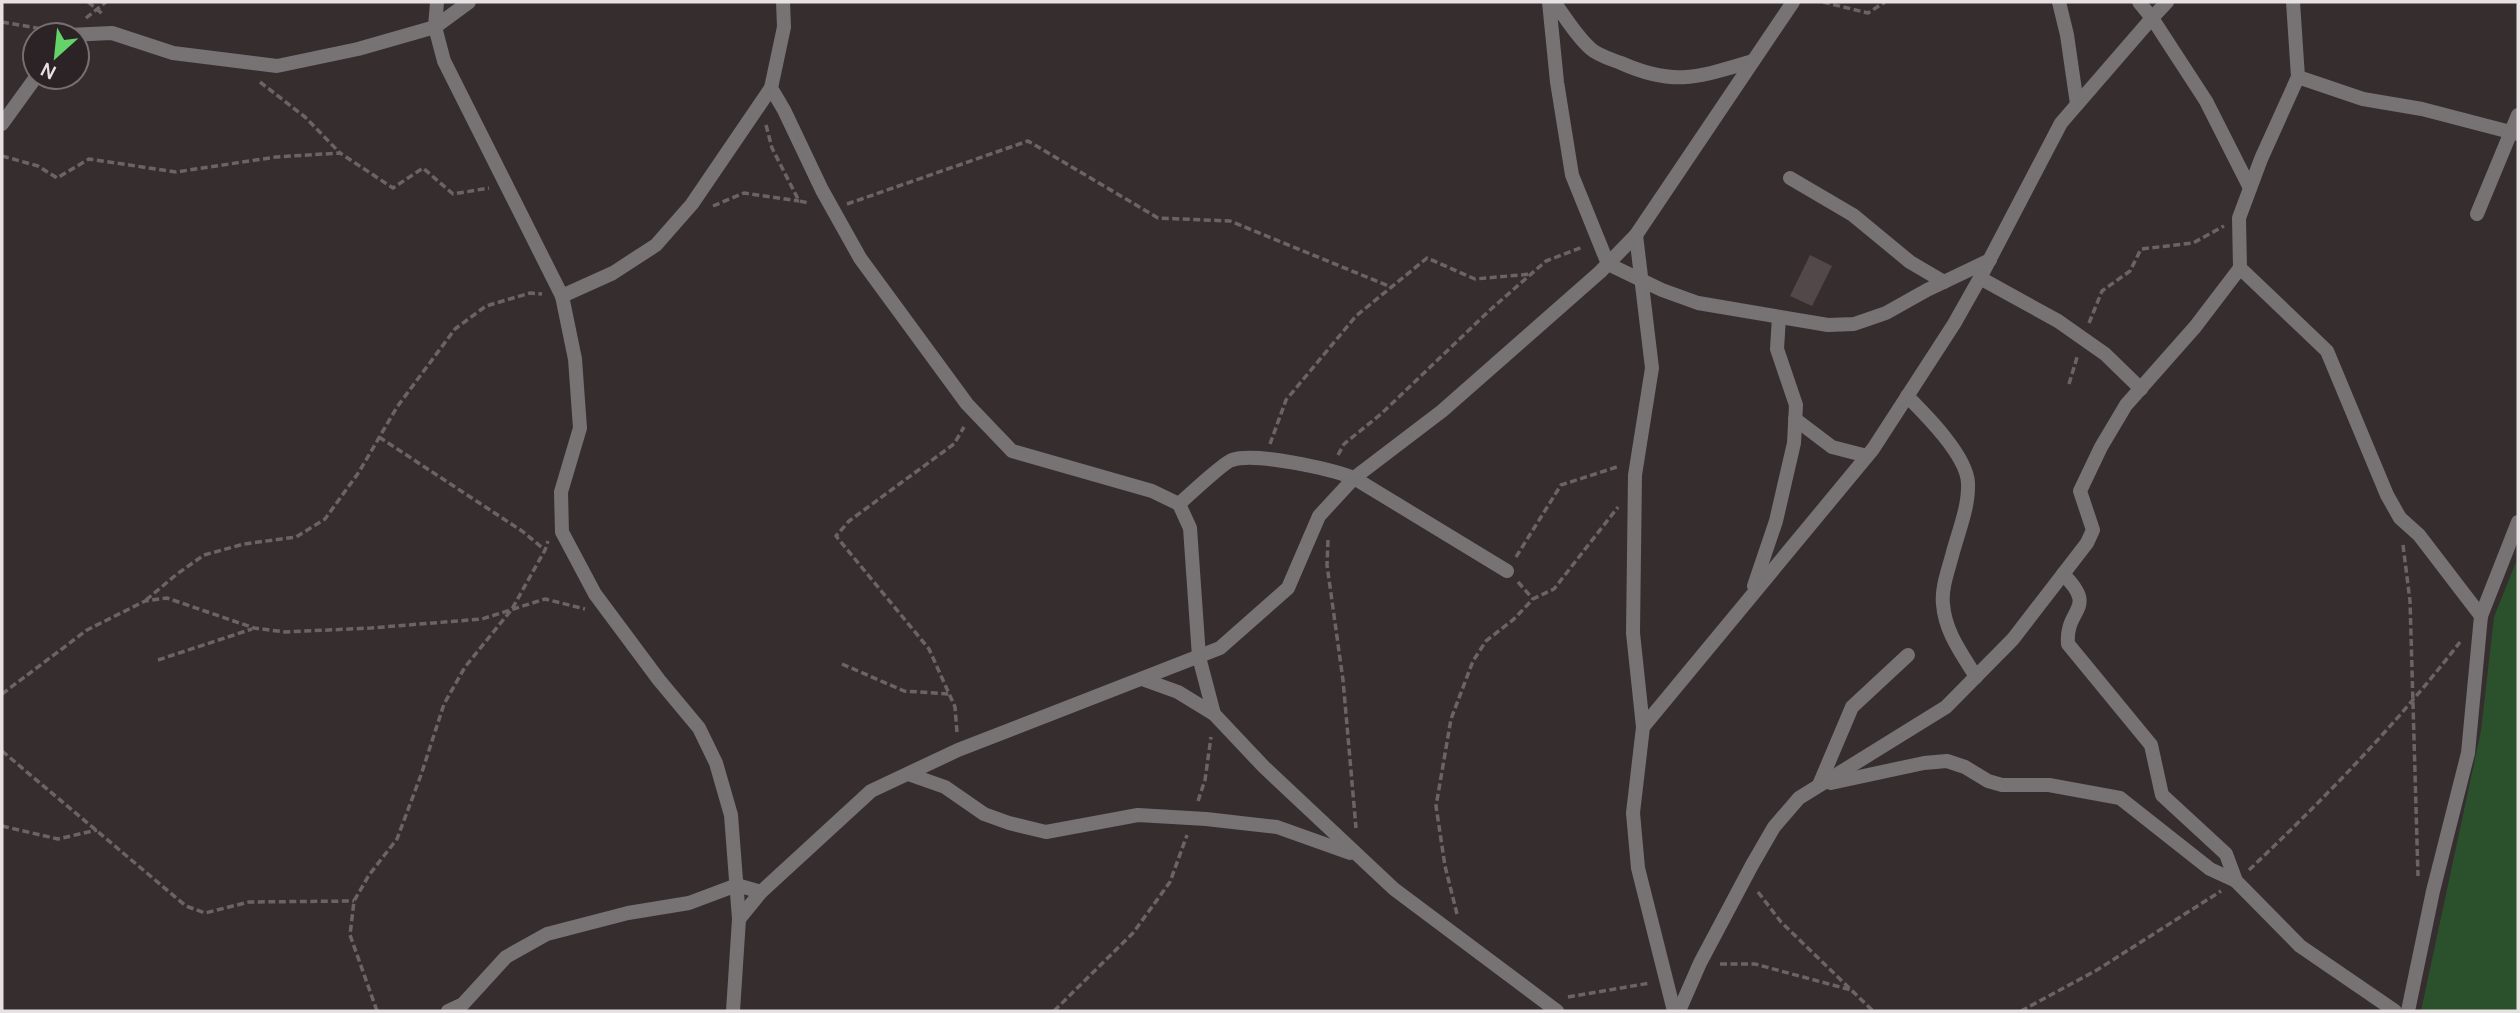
<svg xmlns="http://www.w3.org/2000/svg" width="2520" height="1013" viewBox="0 0 2520 1013" font-family="Manrope,sans-serif">
<style>
.green{fill:#2b512c}
.building{fill:#52484a}
.lines{fill:none;stroke-linecap:round;stroke-linejoin:round}
.path{stroke:#6c6365;stroke-width:3.5;stroke-dasharray:7 3.5;stroke-linecap:butt}
.street{stroke:#777273;stroke-width:14}
</style>
<rect width="100%" height="100%" fill="#362d2f"/>
<path class="green" d="M 2518,557 L 2518,1011 L 2421,1011 L 2481,731 L 2494,617 Z"/>
<path class="building" d="M 1810,255 L 1832,266 L 1812,306 L 1790,296 Z"/>
<g class="lines">
<g class="path">
<path d="M 88,2 L 104,15"/>
<path d="M 1823,2 L 1868,13 L 1885,2"/>
<path d="M 86,18 L 106,2"/>
<path d="M 2,22 L 54,31"/>
<path d="M 260,82 L 305,117 L 340,153"/>
<path d="M 766,125 L 772,148 L 799,201 L 809,203"/>
<path d="M 2,156 L 38,166 L 57,178 L 89,159 L 176,172 L 276,157 L 340,153 L 393,188 L 423,168 L 453,194 L 489,188"/>
<path d="M 847,204 L 1028,141 L 1158,218 L 1230,221 L 1391,287"/>
<path d="M 713,206 L 744,193 L 799,201"/>
<path d="M 2089,323 L 2102,291 L 2130,271 L 2141,249 L 2193,243 L 2224,226"/>
<path d="M 2069,384 L 2078,354"/>
<path d="M 379,437 L 522,531 L 545,550"/>
<path d="M 1270,444 L 1286,400 L 1356,316 L 1427,258 L 1475,279 L 1531,274"/>
<path d="M 1338,455 L 1344,444 L 1381,414 L 1490,310 L 1546,261 L 1583,247"/>
<path d="M 1328,540 L 1327,565 L 1343,680 L 1356,828"/>
<path d="M 2403,545 L 2410,601 L 2418,876"/>
<path d="M 1516,557 L 1561,485 L 1620,466"/>
<path d="M 1518,582 L 1533,599"/>
<path d="M 146,600 L 177,574 L 204,555 L 244,544 L 296,537 L 325,519 L 359,472 L 397,407 L 455,329 L 486,306 L 530,293 L 542,294"/>
<path d="M 158,660 L 252,629"/>
<path d="M 842,664 L 904,691 L 949,694"/>
<path d="M 2,694 L 87,630 L 145,601 L 167,598 L 254,628 L 285,632 L 371,628 L 482,619 L 545,599 L 585,609"/>
<path d="M 957,732 L 955,707 L 929,649 L 836,536 L 849,521 L 954,444 L 964,427"/>
<path d="M 2,751 L 186,906 L 205,913 L 249,902 L 354,901"/>
<path d="M 1198,801 L 1205,780 L 1211,737"/>
<path d="M 2,826 L 58,839 L 97,830"/>
<path d="M 2249,870 C 2325,798 2396,725 2460,642"/>
<path d="M 1758,892 L 1781,922 L 1873,1011"/>
<path d="M 1457,914 L 1445,866 L 1436,806 L 1451,719 L 1473,661 L 1486,641 L 1514,619 L 1533,599 L 1554,589 L 1618,507"/>
<path d="M 1720,964 L 1755,964 L 1851,990"/>
<path d="M 1568,997 L 1650,983"/>
<path d="M 377,1011 L 350,935 L 354,901 L 369,875 L 397,839 L 421,775 L 444,704 L 465,667 L 512,609 L 545,550 L 548,541"/>
<path d="M 1054,1011 L 1133,933 L 1170,882 L 1187,835"/>
<path d="M 2021,1011 L 2097,970 L 2221,891"/>
</g>
<g class="street">
<path d="M 437,2 L 435,27 L 469,2"/>
<path d="M 783,2 L 784,27 L 771,88 L 784,110 L 822,190 L 860,258 L 967,404 L 1012,451 L 1152,491 L 1179,504 L 1190,528 L 1199,657 L 1214,714 L 1264,767 L 1394,889 L 1557,1011"/>
<path d="M 1549,2 L 1557,82 L 1572,175 L 1608,264 L 1662,290 L 1698,303 L 1828,325 L 1854,324 L 1886,313 L 1927,290 L 1990,260"/>
<path d="M 1554,2 C 1566,18 1576,36 1591,49 C 1599,56 1611,59 1621,63 C 1675,87 1699,77 1753,61"/>
<path d="M 2059,2 L 2067,35 L 2077,104"/>
<path d="M 2139,2 L 2152,18 L 2167,2"/>
<path d="M 2293,2 L 2298,77 L 2261,159 L 2239,218 L 2240,268 L 2327,351 L 2387,495 L 2400,518 L 2419,535 L 2481,616 L 2468,753 L 2433,891 L 2408,1011"/>
<path d="M 68,35 L 112,33 L 173,53 L 277,66 L 358,49 L 435,27 L 444,61 L 562,296 L 613,273 L 656,245 L 692,204 L 771,88"/>
<path d="M 2298,77 L 2363,99 L 2422,109 L 2518,134"/>
<path d="M 2,124 L 36,77"/>
<path d="M 1790,178 L 1853,215 L 1910,262 L 1944,282"/>
<path d="M 2477,214 L 2518,115"/>
<path d="M 1636,235 L 1652,368 L 1635,475 L 1633,633 L 1643,727 L 1633,813 L 1638,868 L 1674,1011"/>
<path d="M 1980,278 L 2058,321 L 2105,354 L 2141,389"/>
<path d="M 562,296 L 575,359 L 580,428 L 561,492 L 562,532 L 595,594 L 659,680 L 699,728 L 716,763 L 731,815 L 739,919"/>
<path d="M 1907,396 C 1926,415 1967,456 1968,483 C 1969,506 1959,530 1953,552 C 1949,568 1941,588 1943,604 C 1945,632 1962,654 1976,677"/>
<path d="M 1795,419 L 1832,447 L 1867,456"/>
<path d="M 1179,504 C 1188,496 1224,462 1232,460 C 1256,452 1331,469 1354,478 L 1507,571"/>
<path d="M 2063,574 C 2099,610 2065,607 2068,644 L 2151,745 L 2162,795 L 2226,854 L 2236,881 L 2300,946 L 2395,1011"/>
<path d="M 1754,586 L 1776,521 L 1794,443 L 1796,405 L 1777,349 L 1779,317"/>
<path d="M 2481,616 L 2518,522"/>
<path d="M 1142,679 L 1178,692 L 1214,714"/>
<path d="M 1643,727 L 1873,449 L 1954,324 L 1980,278 L 2061,123 L 2152,18 L 2206,101 L 2250,188"/>
<path d="M 908,774 L 945,787 L 984,814 L 1009,823 L 1046,832 L 1138,815 L 1206,819 L 1277,827 L 1350,853"/>
<path d="M 1831,783 L 1924,763 L 1947,761 L 1965,767 L 1988,781 L 2002,785 L 2049,785 L 2120,798 L 2210,869 L 2236,881"/>
<path d="M 1819,785 L 1852,707 L 1908,655"/>
<path d="M 448,1011 L 463,1004 L 506,957 L 547,934 L 628,913 L 689,903 L 737,885 L 761,892"/>
<path d="M 733,1011 L 739,919 L 761,892 L 871,791 L 958,750 L 1220,648 L 1288,588 L 1319,516 L 1354,478 L 1442,411 L 1600,272 L 1636,235 L 1793,2"/>
<path d="M 1679,1011 L 1700,963 L 1752,865 L 1774,827 L 1799,798 L 1946,707 L 2013,639 L 2087,543 L 2093,530 L 2080,491 L 2101,447 L 2126,405 L 2195,327 L 2240,268"/>
</g>
</g>
<rect width="2520" height="1013" fill="none" stroke="#e8e1e3" stroke-width="7"/>
<g transform="translate(56 56) rotate(207)"><circle r="33" fill="#2c2326" stroke="#776f72" stroke-width="2"/>
<path d="M0-5L12 26L0 18L-12 26Z" fill="#64d468"/>
<text y="-10" font-size="19" font-weight="bold" text-anchor="middle" fill="#e8e1e3">N</text>
</g>
</svg>
